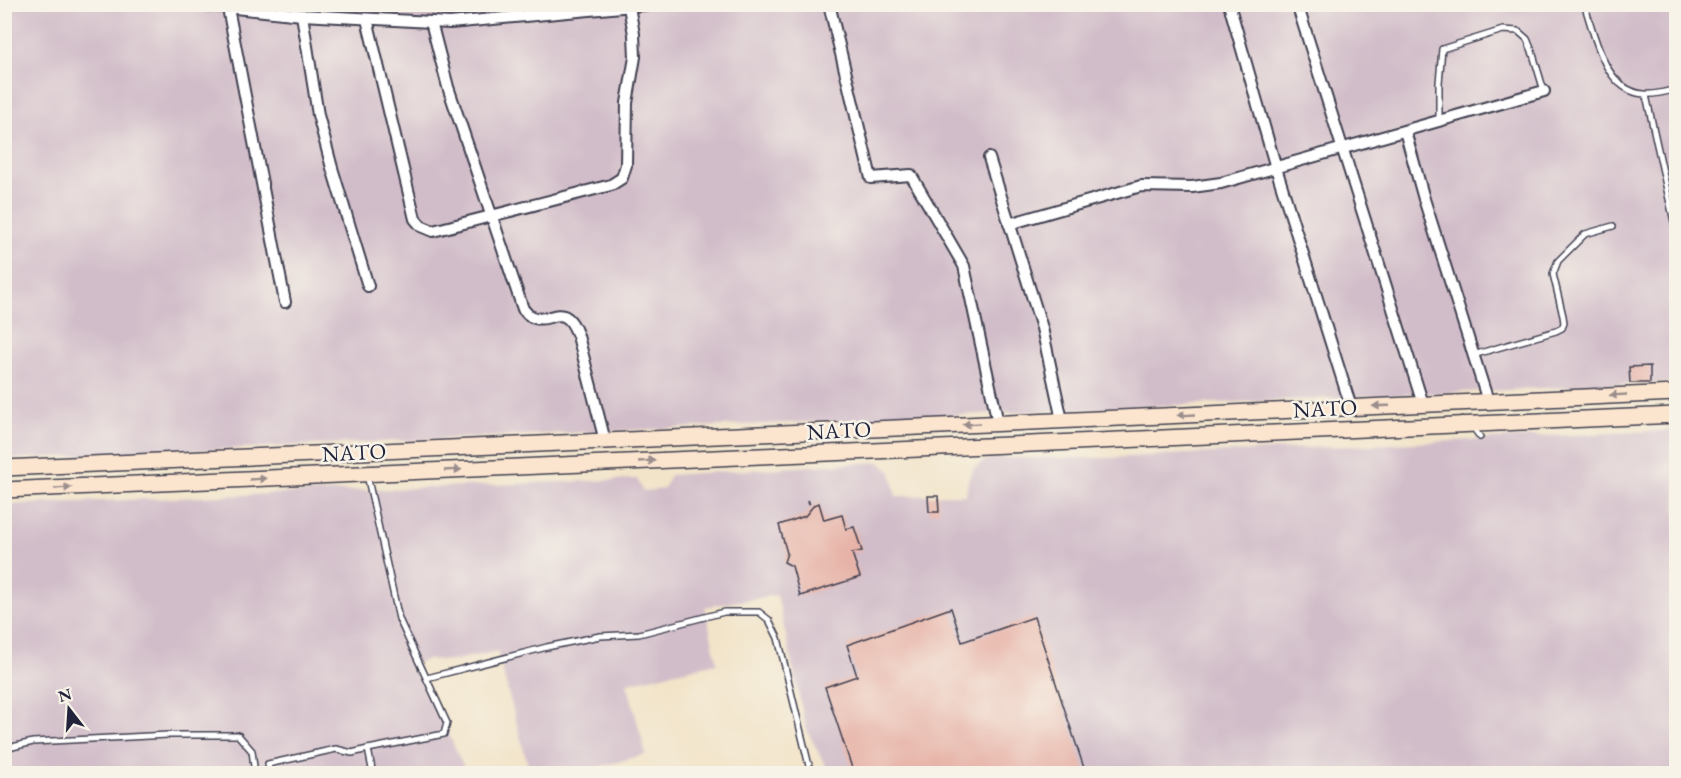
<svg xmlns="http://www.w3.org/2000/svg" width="1681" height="778" viewBox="0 0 1681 778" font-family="'EB Garamond',serif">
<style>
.industrial{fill:#d1bdc9}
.building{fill:#e7b3a8}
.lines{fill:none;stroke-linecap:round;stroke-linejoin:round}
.service-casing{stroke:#413f50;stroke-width:8}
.minor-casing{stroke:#413f50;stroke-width:14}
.secondary-casing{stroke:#413f50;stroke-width:18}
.path{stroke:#413f50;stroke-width:2;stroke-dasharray:4.5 4.5;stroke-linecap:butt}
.service{stroke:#fff;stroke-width:5}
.minor{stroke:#fff;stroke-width:10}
.secondary{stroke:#fce5cf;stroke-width:15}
.oneway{fill:#9a8d8c}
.labels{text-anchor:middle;stroke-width:5;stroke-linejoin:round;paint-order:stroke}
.street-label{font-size:22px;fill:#22223b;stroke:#f7f3e8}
</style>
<rect width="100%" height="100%" fill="#f7f3e8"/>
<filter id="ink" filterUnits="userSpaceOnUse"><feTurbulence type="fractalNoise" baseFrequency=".0167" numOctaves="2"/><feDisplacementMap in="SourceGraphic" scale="12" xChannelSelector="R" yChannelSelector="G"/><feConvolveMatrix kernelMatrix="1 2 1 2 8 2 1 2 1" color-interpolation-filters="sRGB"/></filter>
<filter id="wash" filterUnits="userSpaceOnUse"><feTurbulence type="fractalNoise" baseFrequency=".008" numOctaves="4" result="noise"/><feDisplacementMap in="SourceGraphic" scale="24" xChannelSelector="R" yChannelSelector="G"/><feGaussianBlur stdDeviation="1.35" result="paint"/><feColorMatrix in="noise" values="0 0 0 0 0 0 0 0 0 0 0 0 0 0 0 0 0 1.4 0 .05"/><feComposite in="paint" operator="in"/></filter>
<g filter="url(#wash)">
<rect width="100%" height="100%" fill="#f2e4c9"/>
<g class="industrial">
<path d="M 4,5 L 1676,5 L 1676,382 L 5,459 Z"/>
<path d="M 1676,430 L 1676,773 L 829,773 L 806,728 L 777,595 L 705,607 L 717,663 L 627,683 L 646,754 L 577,773 L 530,773 L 497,651 L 452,661 L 428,659 L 416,664 L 462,763 L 465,773 L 5,773 L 4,505 L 637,479 L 643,491 L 664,489 L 670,475 L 879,462 L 891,472 L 896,496 L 966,495 L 968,480 L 974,468 L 989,458 L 1107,458 Z"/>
</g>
<g id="blocks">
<g class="building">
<path d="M 1650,366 L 1650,383 L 1630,383 L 1629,367 Z"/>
<path d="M 928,496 L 938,496 L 939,512 L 929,512 Z"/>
<path d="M 819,503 L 824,520 L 842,515 L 846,529 L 854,527 L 862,551 L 852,553 L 860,577 L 800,596 L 792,566 L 784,562 L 787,553 L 779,525 L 805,516 L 814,505 Z"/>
<path d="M 951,608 L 962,642 L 1034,617 L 1086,774 L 854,774 L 825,687 L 857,676 L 847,645 Z"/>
</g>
</g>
</g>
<g filter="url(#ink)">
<use href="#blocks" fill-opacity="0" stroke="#413f50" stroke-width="1.5"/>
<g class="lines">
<defs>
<g id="service">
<path d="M 1584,4 C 1595,35 1604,91 1644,94 C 1655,95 1666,92 1676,89"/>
<path d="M 1646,95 L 1676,231"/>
<path d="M 1439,121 L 1439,83 L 1442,49 L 1503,30 L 1518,31 L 1527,39 L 1532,51 L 1544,91"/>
<path d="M 1473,355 L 1556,331 L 1562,328 L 1564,323 L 1563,316 L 1553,274 L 1558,261 L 1585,234 L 1613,226"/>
<path d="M 1472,426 L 1480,437"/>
<path d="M 367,475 L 399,619 L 447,723 L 444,734 L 368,749 L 373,774"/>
<path d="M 427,678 L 547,647 L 600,636 L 639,634 L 724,612 L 759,612 L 769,620 L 778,638 L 811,774"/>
<path d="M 4,749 L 33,742 L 168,735 L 238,735 L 252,751 L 255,774"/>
<path d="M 270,774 L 268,764 L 336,749 L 352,753 L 368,749"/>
</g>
<g id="minor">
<path d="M 196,4 L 302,15 L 450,23 L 654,4"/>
<path d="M 829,4 L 871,178 L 911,175 L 964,266 L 998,423"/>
<path d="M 1229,4 L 1276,168 L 1351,407"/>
<path d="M 1297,4 L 1423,404"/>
<path d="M 228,8 L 285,302"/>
<path d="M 302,15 L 318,115 L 332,168 L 368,286"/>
<path d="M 367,19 L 415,219 L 421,226 L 433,231 L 611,185 L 622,178 L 626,165 L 627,103 L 635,57 L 634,34 L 629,7"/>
<path d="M 431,22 L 448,87 L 523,309 C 524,310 529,316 530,316 C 550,327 564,297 578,336 L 605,441"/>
<path d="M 1405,131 L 1424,199 L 1488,401"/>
<path d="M 989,158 L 1042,328 L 1062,420"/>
<path d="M 1009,224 L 1141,186 L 1192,187 L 1221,183 L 1544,91"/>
</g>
<g id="secondary">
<path d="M 4,468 L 1676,393"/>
<path d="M 4,490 L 1676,415"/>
</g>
</defs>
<use href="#service" class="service-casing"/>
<use href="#minor" class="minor-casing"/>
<use href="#secondary" class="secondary-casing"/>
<path class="path" d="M 808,500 L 811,509"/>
<use href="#service" class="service"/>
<use href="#minor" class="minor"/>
<use href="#secondary" class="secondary"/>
</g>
<defs><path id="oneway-solid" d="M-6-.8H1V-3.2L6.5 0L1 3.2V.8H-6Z" transform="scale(1.5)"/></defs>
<g class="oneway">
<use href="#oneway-solid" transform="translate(1618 395) rotate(177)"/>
<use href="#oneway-solid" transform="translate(1381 406) rotate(178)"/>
<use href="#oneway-solid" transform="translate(1186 415) rotate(177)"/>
<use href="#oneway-solid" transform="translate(971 424) rotate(177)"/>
<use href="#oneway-solid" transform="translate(647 461) rotate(-3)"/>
<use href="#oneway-solid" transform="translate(453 470) rotate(-3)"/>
<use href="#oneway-solid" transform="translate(258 479) rotate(-3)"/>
<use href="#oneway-solid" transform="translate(63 488) rotate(-3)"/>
</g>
</g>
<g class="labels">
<g class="street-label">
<text transform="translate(1325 408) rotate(-3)" y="8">ΝΑΤΟ</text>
<text transform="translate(839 430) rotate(-3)" y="8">ΝΑΤΟ</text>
<text transform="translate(354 452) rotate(-3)" y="8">ΝΑΤΟ</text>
</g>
</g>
<rect width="1681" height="778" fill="none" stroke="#f7f3e8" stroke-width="24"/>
<g transform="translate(69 709) rotate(343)" stroke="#f7f3e8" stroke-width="4.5" paint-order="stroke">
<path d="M0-4.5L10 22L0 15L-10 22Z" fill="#22223b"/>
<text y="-9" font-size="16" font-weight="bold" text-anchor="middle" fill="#22223b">N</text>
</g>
</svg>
